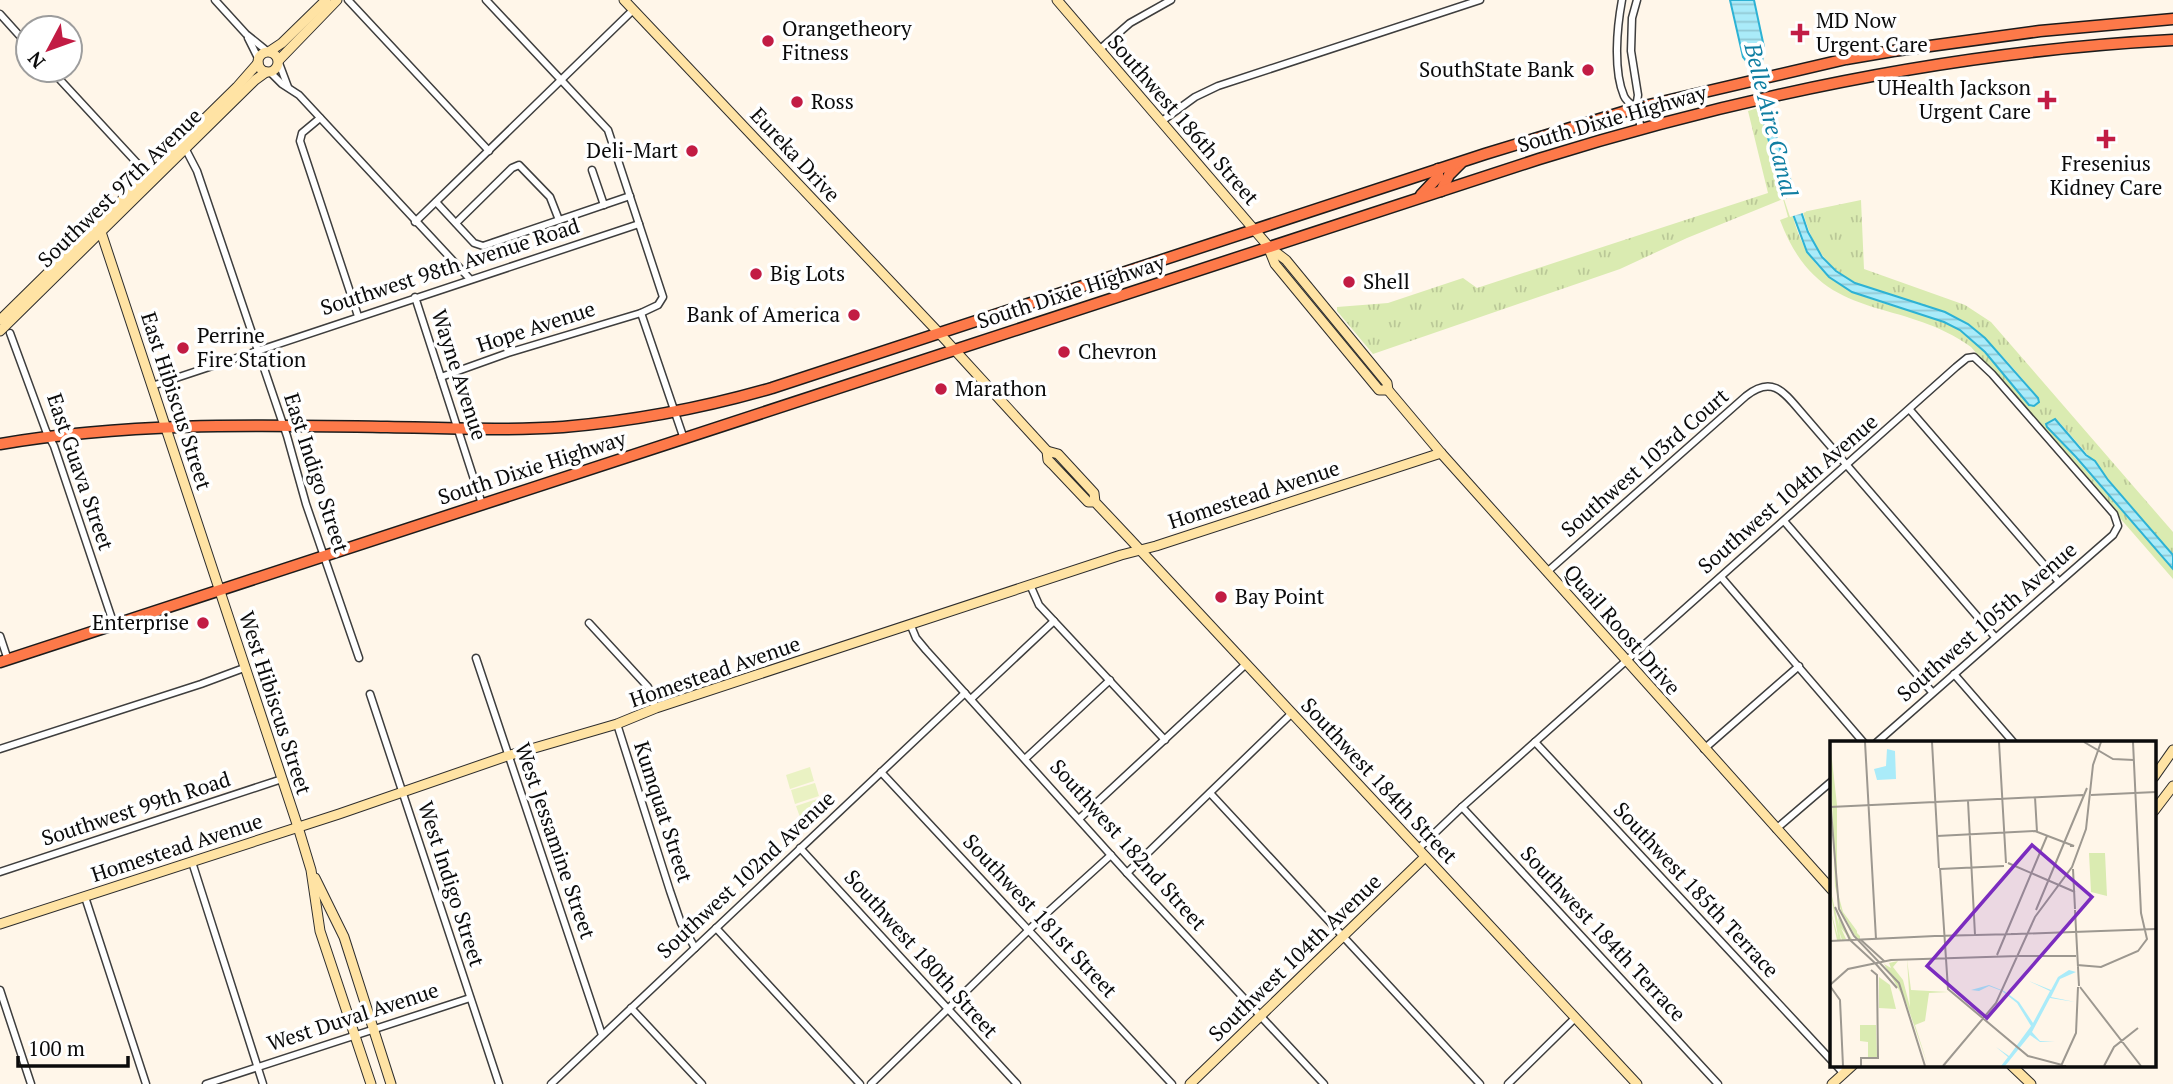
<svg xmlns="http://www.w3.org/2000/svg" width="2173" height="1084" viewBox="0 0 2173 1084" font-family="'PT Serif',serif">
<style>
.grass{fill:url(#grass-tufts)}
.pitch{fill:#eaf2c3}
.water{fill:url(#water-rules);stroke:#2db2d4;stroke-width:2}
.pier{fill:#fff6e9}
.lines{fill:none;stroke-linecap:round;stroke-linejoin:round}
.street-casing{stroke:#3e3e3e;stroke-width:9}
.secondary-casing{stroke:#2d2d2d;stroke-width:11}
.highway-casing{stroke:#1c1c1c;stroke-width:13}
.street{stroke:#fff;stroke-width:6}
.secondary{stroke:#ffe3a4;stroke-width:9}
.highway{stroke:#fd7949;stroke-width:10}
.poi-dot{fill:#c21c44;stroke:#fff;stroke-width:2.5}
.labels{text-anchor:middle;stroke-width:7;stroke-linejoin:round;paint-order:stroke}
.poi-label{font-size:21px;fill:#0b0b0b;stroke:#fff;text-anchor:start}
.street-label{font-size:21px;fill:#0b0b0b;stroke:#fff}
.water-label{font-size:23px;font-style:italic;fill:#0f7ea2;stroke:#fff}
.inset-road{fill:none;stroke:#9d9890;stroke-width:2}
.view{fill:#7b2cbf;fill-opacity:0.15;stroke:#7b2cbf;stroke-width:3.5}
.inset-edge{fill:none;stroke:#0b0b0b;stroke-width:3.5}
</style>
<defs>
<pattern id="grass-tufts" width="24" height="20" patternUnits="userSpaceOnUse" patternTransform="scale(1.75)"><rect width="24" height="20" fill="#daebb1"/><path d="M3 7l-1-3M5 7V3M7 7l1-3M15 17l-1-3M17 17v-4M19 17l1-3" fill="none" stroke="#bac897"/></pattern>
<pattern id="water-rules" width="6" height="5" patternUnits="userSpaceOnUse" patternTransform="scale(1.75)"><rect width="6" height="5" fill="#aaebf9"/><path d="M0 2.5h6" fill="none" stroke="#91c8d4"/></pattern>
</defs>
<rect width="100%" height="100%" fill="#fff6e9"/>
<path class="grass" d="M 1761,107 C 1767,139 1776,170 1788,198 C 1792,206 1793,216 1795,224 C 1801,244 1812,263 1829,277 C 1866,306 1916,307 1957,328 C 1983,343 2011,381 2029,405 L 2031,407 L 2040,401 C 2026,381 1982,331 1962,320 C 1949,313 1935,309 1921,305 C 1860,286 1821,280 1803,212 L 1861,200 L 1864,269 L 1965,305 L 1991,322 L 2173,532 L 2173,555 C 2135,511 2098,466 2060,423 L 2055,419 L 2046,425 L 2173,569 L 2173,579 L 1971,347 C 1898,294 1820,327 1780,220 L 1788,217 L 1783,199 L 1687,238 L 1620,269 L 1373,354 L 1337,311 L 1337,307 L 1388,303 L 1463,278 L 1477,288 L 1768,193 L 1748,111 Z"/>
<g class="pitch">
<path d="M 810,767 L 814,781 L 790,789 L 786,775 Z"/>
<path d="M 815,783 L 819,796 L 795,804 L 791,790 Z"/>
<path d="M 820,798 L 825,812 L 801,820 L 796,806 Z"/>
</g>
<g class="water">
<path d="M 1730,0 L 1754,0 L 1764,47 L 1762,62 L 1765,88 L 1777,140 L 1808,232 L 1822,257 L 1836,271 L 1855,283 L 1945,312 L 1968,324 L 1985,338 L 2038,398 L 2039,402 L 2034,406 L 2029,405 L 1985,352 L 1960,330 L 1944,322 L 1852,292 L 1829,277 L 1807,252 L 1777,171 L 1764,123 L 1754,71 L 1743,57 Z"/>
<path d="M 2055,419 L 2086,455 L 2095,461 L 2108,480 L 2173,555 L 2173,569 L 2076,457 L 2047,427 L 2046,424 Z"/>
</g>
<path class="pier" d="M 1800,194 L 1806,212 L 1790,217 L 1784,199 Z"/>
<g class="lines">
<defs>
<g id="street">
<path d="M 215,0 L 246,34 L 267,51"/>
<path d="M 348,0 L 489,151"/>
<path d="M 1622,0 C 1617,27 1613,70 1624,96 C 1626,101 1632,105 1636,108"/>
<path d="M 1637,0 L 1632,18 L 1631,51 L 1638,95 L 1636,108 L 1641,128"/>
<path d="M 0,14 L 28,45"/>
<path d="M 248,38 L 258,58"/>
<path d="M 1099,50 L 1130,23 L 1171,0"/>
<path d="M 279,63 L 288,87"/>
<path d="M 51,70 L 150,177"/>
<path d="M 270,72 L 282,84 L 299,95 L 469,278"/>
<path d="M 320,118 L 302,133 L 300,141 L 358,316"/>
<path d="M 1162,121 L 1195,97 L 1218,86 L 1480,0"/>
<path d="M 184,146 L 197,171 L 287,436 L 306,504 L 359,658"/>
<path d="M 592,170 L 604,205"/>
<path d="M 436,202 L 474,243 L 483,246 L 630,196"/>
<path d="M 415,222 L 633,10"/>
<path d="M 456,223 L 512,168 L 519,165 L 550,197 L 559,220"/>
<path d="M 415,297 L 482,504"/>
<path d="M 641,313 L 684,439"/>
<path d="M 10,333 L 46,431 L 54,446 L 114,625"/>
<path d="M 441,377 L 508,353 L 641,313 L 658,305 L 663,297 L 608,130 L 486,0"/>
<path d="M 152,386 L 639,224"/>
<path d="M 1910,410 L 2059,582"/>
<path d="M 1784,521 L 1932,692"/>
<path d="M 1547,572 L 1746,396 C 1772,375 1784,392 1801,412 L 1995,637"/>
<path d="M 1721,577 L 1864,743"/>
<path d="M 1031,587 L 1039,605 L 1165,740"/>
<path d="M 589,623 L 648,687 L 656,708"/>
<path d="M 911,626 L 916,638 L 926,650 L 1127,873 L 1324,1084"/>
<path d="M 0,636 L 8,660"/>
<path d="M 476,658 L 602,1035"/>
<path d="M 1954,674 L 2014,743"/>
<path d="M 370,694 L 499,1084"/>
<path d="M 971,699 L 1054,621"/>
<path d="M 617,724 L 670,891 L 681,923 L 695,948"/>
<path d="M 1535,742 L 1832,1061"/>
<path d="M 0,749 L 201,684 L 244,668"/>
<path d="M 1704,749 L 1799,666"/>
<path d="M 1026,758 L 1110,680"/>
<path d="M 881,772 L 1172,1084"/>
<path d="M 1210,793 L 1480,1084"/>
<path d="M 1462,807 L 1718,1084"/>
<path d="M 1079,819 L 1246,664"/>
<path d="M 1776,829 L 1832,781"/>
<path d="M 800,848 L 1017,1084"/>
<path d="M 1418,849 L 1462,807 L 1956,367 L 1967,358 L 1974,357 L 1992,374 L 2114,514 L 2118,526 L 2113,535 L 1876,743"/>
<path d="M 192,862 L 263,1084"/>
<path d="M 0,872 L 282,779"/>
<path d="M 1127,873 L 1292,713"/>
<path d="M 85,897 L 146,1084"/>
<path d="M 716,928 L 860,1084"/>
<path d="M 0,990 L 31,1084"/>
<path d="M 631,1008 L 702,1084"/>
<path d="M 1836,1065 L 1844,1074"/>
<path d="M 206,1084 L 470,998"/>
<path d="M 551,1084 L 965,693"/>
<path d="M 871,1084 L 1038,921 L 1111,855"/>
<path d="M 1508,1084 L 1575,1018"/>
</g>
<g id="secondary">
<path d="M 624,0 L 940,334 L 1047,451"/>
<path d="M 1057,0 L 1269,247 L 1286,260 L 1387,383 L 1388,390 L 1441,453 L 1832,890"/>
<path d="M 270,51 L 282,43 L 326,0"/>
<circle cx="268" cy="62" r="10"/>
<path d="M 279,60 L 337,0"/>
<path d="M 98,223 L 298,827 L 311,870 L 320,931 L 371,1084"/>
<path d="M 1269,249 L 1275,264 L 1379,390 L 1388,390"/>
<path d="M 0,320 L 237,87 L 258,63"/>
<path d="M 0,331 L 255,80 L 266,72"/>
<path d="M 1095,502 L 1094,493 L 1058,454 L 1047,451 L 1048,460 L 1052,464 L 1088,502 L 1095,502 L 1129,538 L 1637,1084"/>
<path d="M 2154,777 L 2173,750"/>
<path d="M 2154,811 L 2173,786"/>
<path d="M 315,878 L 344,937 L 391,1084"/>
<path d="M 0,924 L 339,814 L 507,756 L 617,724 L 656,708 L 1121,555 L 1156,546 L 1441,453"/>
<path d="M 2011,1065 L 2031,1084"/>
<path d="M 1190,1084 L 1425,857"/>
<path d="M 1832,1084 L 1853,1065"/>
</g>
<g id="highway">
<path d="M 1441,191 L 1449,175 L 1461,163"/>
<path d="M 1421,195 L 1438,177 L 1438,169"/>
<path d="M 0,444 C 128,422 258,425 387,427 C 446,428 504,431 563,427 C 634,421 703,408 772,388 L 1485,154 L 1636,108 L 1846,59 L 1893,51 L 2040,31 L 2173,19"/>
<path d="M 0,662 L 1539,159 C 1745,95 1957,51 2173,40"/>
</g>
</defs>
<use href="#street" class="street-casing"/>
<use href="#secondary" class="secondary-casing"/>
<use href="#highway" class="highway-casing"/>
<use href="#street" class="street"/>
<use href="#secondary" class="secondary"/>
<use href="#highway" class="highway"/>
</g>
<g class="poi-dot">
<path d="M1796.5 22.5h7v7h7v7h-7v7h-7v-7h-7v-7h7z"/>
<circle cx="768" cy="41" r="7"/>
<circle cx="1588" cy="70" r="7"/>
<path d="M2043.5 89.5h7v7h7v7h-7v7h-7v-7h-7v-7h7z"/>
<circle cx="797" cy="102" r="7"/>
<path d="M2102.5 128.5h7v7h7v7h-7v7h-7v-7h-7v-7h7z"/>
<circle cx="692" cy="151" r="7"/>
<circle cx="756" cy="274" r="7"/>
<circle cx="1349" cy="282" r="7"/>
<circle cx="854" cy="315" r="7"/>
<circle cx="183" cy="348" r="7"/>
<circle cx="1064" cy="352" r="7"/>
<circle cx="941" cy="389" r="7"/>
<circle cx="1221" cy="597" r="7"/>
<circle cx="203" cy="623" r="7"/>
</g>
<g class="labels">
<g class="poi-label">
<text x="1816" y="28">MD Now<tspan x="1816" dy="24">Urgent Care</tspan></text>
<text x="782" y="36">Orangetheory<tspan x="782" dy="24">Fitness</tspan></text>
<text x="1574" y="77" text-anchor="end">SouthState Bank</text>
<text x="2031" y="95" text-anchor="end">UHealth Jackson<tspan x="2031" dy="24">Urgent Care</tspan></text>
<text x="811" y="109">Ross</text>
<text x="678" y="158" text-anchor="end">Deli-Mart</text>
<text x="2106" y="171" text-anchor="middle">Fresenius<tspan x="2106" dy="24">Kidney Care</tspan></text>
<text x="770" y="281">Big Lots</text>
<text x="1363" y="289">Shell</text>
<text x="840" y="322" text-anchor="end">Bank of America</text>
<text x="197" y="343">Perrine<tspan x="197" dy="24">Fire Station</tspan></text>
<text x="1078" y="359">Chevron</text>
<text x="955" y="396">Marathon</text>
<text x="1235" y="604">Bay Point</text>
<text x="189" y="630" text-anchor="end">Enterprise</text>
</g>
<g class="street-label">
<text transform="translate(1612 119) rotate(-16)" y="7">South Dixie Highway</text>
<text transform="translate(1183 120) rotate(49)" y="7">Southwest 186th Street</text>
<text transform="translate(795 155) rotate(47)" y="7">Eureka Drive</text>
<text transform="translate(120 188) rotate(-44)" y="7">Southwest 97th Avenue</text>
<text transform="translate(450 267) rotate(-18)" y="7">Southwest 98th Avenue Road</text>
<text transform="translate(1071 292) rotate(-18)" y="7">South Dixie Highway</text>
<text transform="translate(536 327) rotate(-18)" y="7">Hope Avenue</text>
<text transform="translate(459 375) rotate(72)" y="7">Wayne Avenue</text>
<text transform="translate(176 401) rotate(72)" y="7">East Hibiscus Street</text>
<text transform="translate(1645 463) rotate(-41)" y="7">Southwest 103rd Court</text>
<text transform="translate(532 468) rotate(-18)" y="7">South Dixie Highway</text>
<text transform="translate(80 472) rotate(71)" y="7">East Guava Street</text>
<text transform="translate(316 473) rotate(72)" y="7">East Indigo Street</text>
<text transform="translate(1788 494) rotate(-41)" y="7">Southwest 104th Avenue</text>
<text transform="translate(1254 495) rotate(-18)" y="7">Homestead Avenue</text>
<text transform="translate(1987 622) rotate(-41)" y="7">Southwest 105th Avenue</text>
<text transform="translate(1622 630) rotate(49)" y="7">Quail Roost Drive</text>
<text transform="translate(715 672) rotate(-19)" y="7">Homestead Avenue</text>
<text transform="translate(275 703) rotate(72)" y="7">West Hibiscus Street</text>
<text transform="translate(1379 781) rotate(47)" y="7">Southwest 184th Street</text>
<text transform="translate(136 809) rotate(-18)" y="7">Southwest 99th Road</text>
<text transform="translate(663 812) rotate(72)" y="7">Kumquat Street</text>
<text transform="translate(555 841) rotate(71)" y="7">West Jessamine Street</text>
<text transform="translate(1128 845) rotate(48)" y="7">Southwest 182nd Street</text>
<text transform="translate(177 848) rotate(-18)" y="7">Homestead Avenue</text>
<text transform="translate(746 875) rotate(-43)" y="7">Southwest 102nd Avenue</text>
<text transform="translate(451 884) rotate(72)" y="7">West Indigo Street</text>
<text transform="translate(1696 890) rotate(47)" y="7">Southwest 185th Terrace</text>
<text transform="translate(1040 916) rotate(47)" y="7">Southwest 181st Street</text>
<text transform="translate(1603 934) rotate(47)" y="7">Southwest 184th Terrace</text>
<text transform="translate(921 954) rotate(48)" y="7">Southwest 180th Street</text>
<text transform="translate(1295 958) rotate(-44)" y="7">Southwest 104th Avenue</text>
<text transform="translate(353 1017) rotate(-18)" y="7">West Duval Avenue</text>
</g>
<g class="water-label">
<text transform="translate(1771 120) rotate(76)" y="8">Belle Aire Canal</text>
</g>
</g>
<g transform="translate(1830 741)">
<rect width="326" height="326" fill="#fff6e9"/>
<path d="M 0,1 L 7,64 L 7,149 L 13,171 L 27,190 L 27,192 L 30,195 L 30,198 L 20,198 L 11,187 L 16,198 L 12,199 L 9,190 L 11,199 L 7,199 L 0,167 L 8,196 L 0,147 L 9,185 L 8,176 L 22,198 L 27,198 L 11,170 L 5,145 ZM 77,218 L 81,249 L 119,251 L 99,252 L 95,280 L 85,284 L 98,325 L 76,261 L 54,223 L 61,227 L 59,222 L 68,220 L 63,226 L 73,239 L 80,266 ZM 49,236 L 60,244 L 66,268 L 49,267 Z" fill="#daebb1"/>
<path d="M 259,112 L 275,112 L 277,155 L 261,151 ZM 30,284 L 46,284 L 47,316 L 38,317 L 38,301 L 30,300 Z" fill="#daebb1"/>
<path d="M 57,8 L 65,10 L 66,38 L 47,39 L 44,28 L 56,25 ZM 239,229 L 246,231 L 230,238 L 221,256 L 245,261 L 220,257 L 202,291 L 210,300 L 225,301 L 210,301 L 200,294 L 175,325 L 171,325 L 178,316 L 166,306 L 179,315 L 201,285 L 187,262 L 172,250 L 159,245 L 149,250 L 141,249 L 159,244 L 174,250 L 189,261 L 203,282 L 220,250 L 199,240 L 221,249 L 228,236 Z" fill="#aaebf9"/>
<path class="inset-road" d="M 35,1 L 46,198M 102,1 L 109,127M 169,1 L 176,122M 254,1 L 283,18 L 304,19M 261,54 L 326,51M 205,56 L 207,91M 0,57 L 9,168 L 24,195 L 69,242 L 95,325M 138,60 L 145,194M 0,66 L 253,54M 107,95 L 205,90 L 244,105 L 240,105M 178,122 L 245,151M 110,127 L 118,248 L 198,315 L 236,325M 110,128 L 174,125M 243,128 L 245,168M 5,166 L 20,199M 206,169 L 257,47M 245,169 L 249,245M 186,193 L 326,188M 20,199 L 45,222M 31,199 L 54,220M 0,200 L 105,195 L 186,193 L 181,193M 167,214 L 217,95M 188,215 L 246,215M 45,222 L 67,247M 247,224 L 271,226 L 308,210 L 317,198 L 311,172 L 303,1M 0,244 L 18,228 L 61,219 L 188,215M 0,245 L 10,259 L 13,325M 250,246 L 311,325M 31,325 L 31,317 L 48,317 L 47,234 L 41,229M 113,325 L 166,262 L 205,176 L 242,126 L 256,88 L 263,24 L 271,1M 231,325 L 246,292 L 248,246M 274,325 L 284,306 L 308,287"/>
<path class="view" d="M 202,104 L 262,156 L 157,277 L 97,225 Z"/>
<rect width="326" height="326" class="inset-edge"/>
</g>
<g transform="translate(49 49) rotate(229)"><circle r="33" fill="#ffffff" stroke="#9d9d9d" stroke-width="2"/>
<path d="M0-5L12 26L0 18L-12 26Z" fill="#c21c44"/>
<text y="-10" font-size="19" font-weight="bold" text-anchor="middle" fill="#0b0b0b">N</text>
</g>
<path d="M18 1056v10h110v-10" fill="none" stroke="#0b0b0b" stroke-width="3.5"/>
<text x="28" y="1056" font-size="21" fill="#0b0b0b" stroke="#ffffff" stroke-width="5" paint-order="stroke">100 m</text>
</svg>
